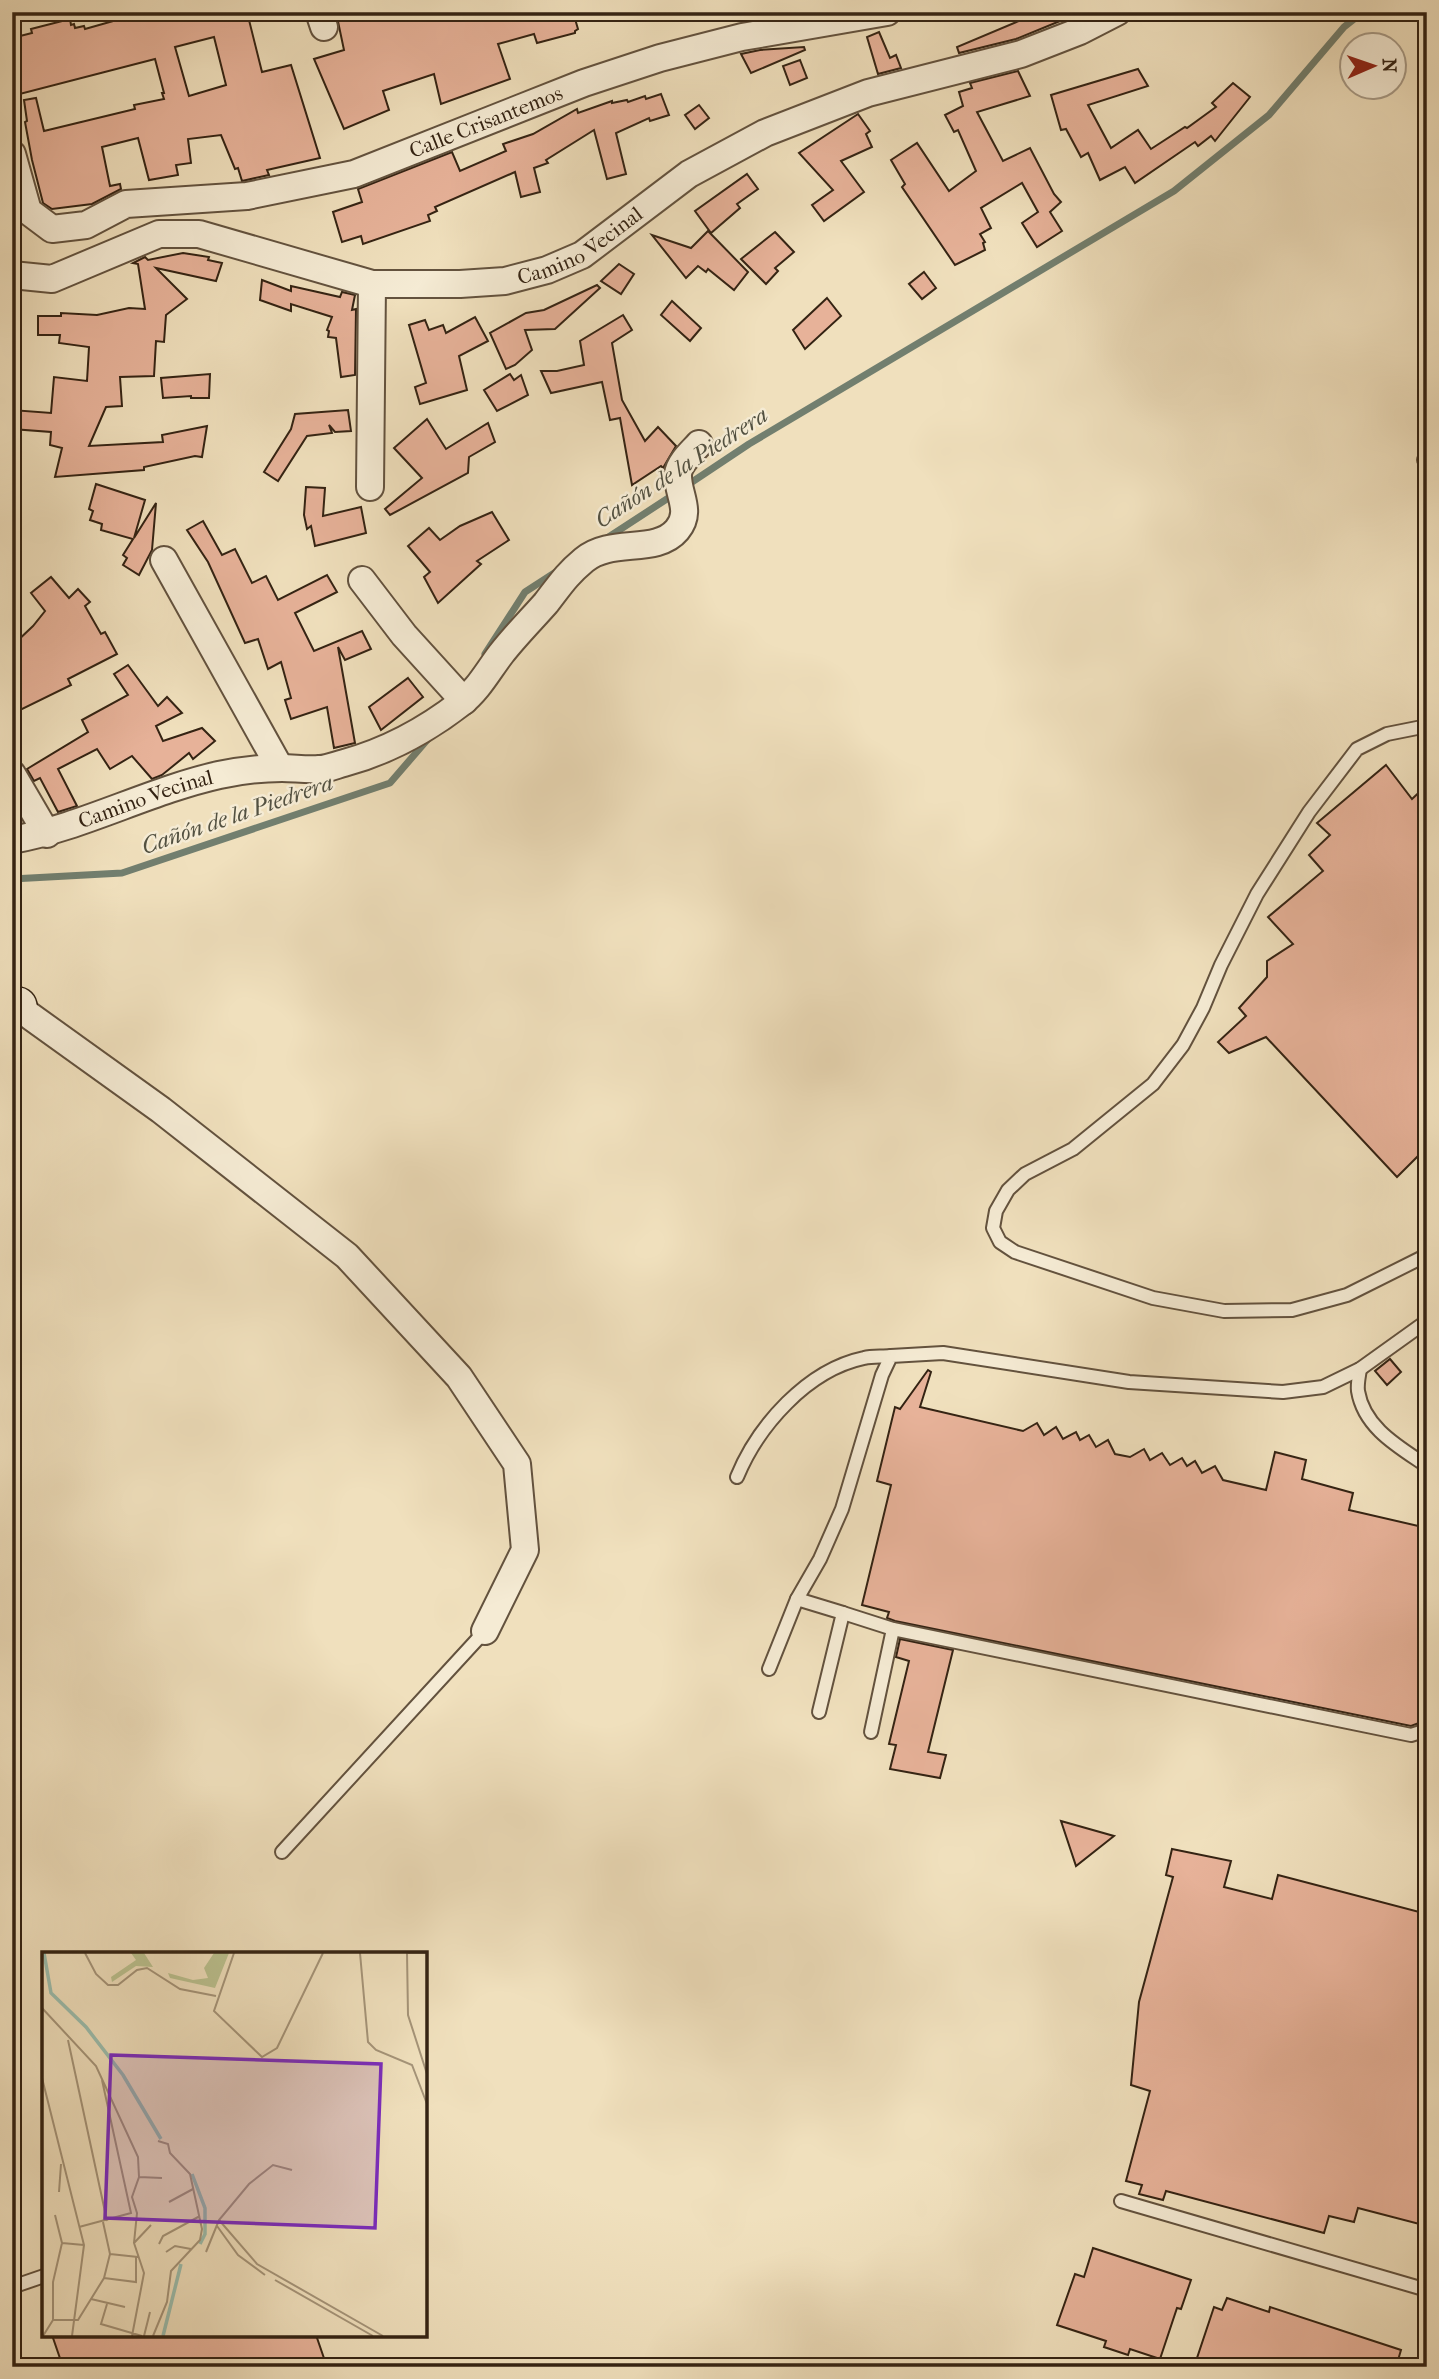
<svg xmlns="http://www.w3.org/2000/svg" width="1439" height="2379" viewBox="0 0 1439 2379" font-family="'IM FELL French Canon',serif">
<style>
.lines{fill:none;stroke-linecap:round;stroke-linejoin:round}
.stream{stroke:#727f6f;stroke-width:7}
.building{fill:#e7b299;stroke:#342313;stroke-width:2;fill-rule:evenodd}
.lane-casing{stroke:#63523e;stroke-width:16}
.street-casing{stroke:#63523e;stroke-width:30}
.secondary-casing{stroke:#342313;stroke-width:40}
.lane{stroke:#f5ebd4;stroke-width:12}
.street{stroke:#f5ebd4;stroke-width:26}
.secondary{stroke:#f5ebd4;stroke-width:37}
.labels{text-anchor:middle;stroke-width:5;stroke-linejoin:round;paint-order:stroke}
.street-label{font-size:21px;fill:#342313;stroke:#f5ebd4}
.water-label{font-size:23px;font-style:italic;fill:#535141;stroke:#f5ebd4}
.inset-river{fill:none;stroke:#9bbdad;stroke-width:3.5}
.inset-road{fill:none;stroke:#a59479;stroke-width:2}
.view{fill:#7b2cbf;fill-opacity:0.15;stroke:#7b2cbf;stroke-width:3.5}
.inset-edge{fill:none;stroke:#342313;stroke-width:3.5}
</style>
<rect width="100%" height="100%" fill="#f0e0bd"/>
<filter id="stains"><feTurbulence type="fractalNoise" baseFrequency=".00286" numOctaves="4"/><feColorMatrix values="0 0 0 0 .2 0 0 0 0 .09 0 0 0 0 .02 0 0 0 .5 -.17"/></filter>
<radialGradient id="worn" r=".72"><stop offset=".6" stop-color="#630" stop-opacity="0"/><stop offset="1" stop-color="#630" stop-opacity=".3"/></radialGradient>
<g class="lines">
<g class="stream">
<path d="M 686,486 L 749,444 L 1174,191 L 1269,115 L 1344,27 L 1363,12"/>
<path d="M 604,540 L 676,493"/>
<path d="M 485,654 L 525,592 L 559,570"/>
<path d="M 12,879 L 122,873 L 390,783 L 428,739"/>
</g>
</g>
<g class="building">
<path d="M 145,12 L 247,12 L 262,72 L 291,65 L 320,158 L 267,170 L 269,175 L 242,181 L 238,168 L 235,169 L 221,135 L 188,139 L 191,163 L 176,165 L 178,175 L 149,180 L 138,138 L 102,147 L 110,186 L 120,184 L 121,189 L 92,204 L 52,209 L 43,203 L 32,160 L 25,122 L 27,121 L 24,100 L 36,98 L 44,131 L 135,109 L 134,105 L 164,99 L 162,93 L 164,93 L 155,59 L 12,96 L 12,38 L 32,33 L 31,29 L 70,19 L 71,25 L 74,24 L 75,28 L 84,26 L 85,29 ZM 214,37 L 226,85 L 189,96 L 175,47 Z"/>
<path d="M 336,12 L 573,12 L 578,29 L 575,31 L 575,33 L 537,43 L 534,34 L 498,44 L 510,79 L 441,104 L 434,74 L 383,91 L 389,110 L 344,129 L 314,59 L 344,50 Z"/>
<path d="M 1023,12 L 1082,12 L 1016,39 L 959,53 L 957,47 L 1026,18 Z"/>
<path d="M 879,32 L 890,58 L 896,55 L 901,68 L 878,74 L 867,37 Z"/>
<path d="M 804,47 L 805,50 L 751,73 L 741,54 L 760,50 Z"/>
<path d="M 800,60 L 807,78 L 790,85 L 783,66 Z"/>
<path d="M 1138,69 L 1148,86 L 1088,105 L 1111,148 L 1138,130 L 1151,149 L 1185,127 L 1187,128 L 1216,107 L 1212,103 L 1233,83 L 1250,97 L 1215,141 L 1211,136 L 1198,146 L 1195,142 L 1135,183 L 1125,167 L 1100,180 L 1088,153 L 1081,157 L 1066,129 L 1061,130 L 1051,95 Z"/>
<path d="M 1018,71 L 1030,96 L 977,112 L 1003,161 L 1030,148 L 1054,194 L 1061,202 L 1050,212 L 1062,231 L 1037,247 L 1022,223 L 1038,212 L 1022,183 L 981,208 L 991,228 L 980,234 L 985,242 L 983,243 L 985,250 L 955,265 L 902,187 L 905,184 L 891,160 L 917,143 L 949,191 L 976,171 L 958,130 L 954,132 L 945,115 L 963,106 L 959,92 L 972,88 L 970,83 Z"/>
<path d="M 661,94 L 669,115 L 650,121 L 649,118 L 616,133 L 626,174 L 607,179 L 594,130 L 546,160 L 548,163 L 534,168 L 540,192 L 521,197 L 515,172 L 435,207 L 437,211 L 428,215 L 430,221 L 363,244 L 361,236 L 342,242 L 333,212 L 362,202 L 358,189 L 452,152 L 460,171 L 506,151 L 503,144 L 533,134 L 577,109 L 578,113 L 612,101 L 612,103 L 627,100 L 628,102 L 645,96 L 646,99 Z"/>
<path d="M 699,105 L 709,118 L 695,129 L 685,115 Z"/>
<path d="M 858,114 L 870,131 L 866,134 L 872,147 L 841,161 L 864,192 L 824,221 L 812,205 L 833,190 L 799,153 Z"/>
<path d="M 747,174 L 758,189 L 737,204 L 740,208 L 711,233 L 695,211 Z"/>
<path d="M 708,231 L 748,272 L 734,290 L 708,269 L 706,272 L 698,266 L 686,278 L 652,235 L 691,248 Z"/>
<path d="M 775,232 L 794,252 L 775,268 L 778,271 L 766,284 L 741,259 Z"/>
<path d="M 183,253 L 209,257 L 208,260 L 222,263 L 216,281 L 156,268 L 187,299 L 166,315 L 164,342 L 156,341 L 154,376 L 120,377 L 122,406 L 106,407 L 89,446 L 163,442 L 162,435 L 207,426 L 202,457 L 195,456 L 144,467 L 144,470 L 55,477 L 62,448 L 50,445 L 51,432 L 12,429 L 12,410 L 51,413 L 54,377 L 87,381 L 89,347 L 59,343 L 60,335 L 38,335 L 38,316 L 61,316 L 61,313 L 97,315 L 129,308 L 145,309 L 138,264 L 133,263 L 145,257 L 148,260 Z"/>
<path d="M 619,264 L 634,274 L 621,294 L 601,281 Z"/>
<path d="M 924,272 L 936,288 L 922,299 L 909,284 Z"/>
<path d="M 262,280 L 291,291 L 291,286 L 340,297 L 342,292 L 355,295 L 352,310 L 356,309 L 355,375 L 341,377 L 336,338 L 328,337 L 329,331 L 327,330 L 332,317 L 291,304 L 291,311 L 260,300 Z"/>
<path d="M 597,285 L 600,288 L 555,329 L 525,330 L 532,350 L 515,365 L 506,369 L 490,333 L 526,313 L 544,310 Z"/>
<path d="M 827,298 L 841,316 L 805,349 L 793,330 Z"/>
<path d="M 672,301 L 701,328 L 690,341 L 661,315 Z"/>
<path d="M 623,315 L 632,330 L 612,343 L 622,400 L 645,441 L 658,427 L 676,446 L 663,468 L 661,466 L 632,485 L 620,418 L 610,420 L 602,382 L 551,393 L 541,371 L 557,371 L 584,365 L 580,341 Z"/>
<path d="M 475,317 L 488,341 L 459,356 L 467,390 L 420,404 L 415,387 L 426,383 L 409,325 L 425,320 L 429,330 L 443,325 L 446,333 Z"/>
<path d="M 210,374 L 209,398 L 191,398 L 191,396 L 163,398 L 161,378 Z"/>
<path d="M 510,374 L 514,380 L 521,375 L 528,395 L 497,411 L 484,390 Z"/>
<path d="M 348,410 L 351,431 L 335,432 L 329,425 L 332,433 L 307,436 L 278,481 L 264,472 L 291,429 L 295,414 Z"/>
<path d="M 427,419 L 446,449 L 488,423 L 495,442 L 469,457 L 468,473 L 390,515 L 385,509 L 422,478 L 394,448 Z"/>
<path d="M 96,484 L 145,500 L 134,538 L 156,503 L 152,550 L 139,575 L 123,565 L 127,558 L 123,555 L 133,539 L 101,530 L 102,524 L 90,520 L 93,511 L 89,509 Z"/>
<path d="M 306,487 L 325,488 L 323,516 L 361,507 L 366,533 L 315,546 L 311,526 L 307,529 L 304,515 Z"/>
<path d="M 492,512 L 509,540 L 477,561 L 481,564 L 438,603 L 424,577 L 430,572 L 408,546 L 429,528 L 440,540 L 460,526 Z"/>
<path d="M 203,521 L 222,555 L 235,549 L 252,583 L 266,576 L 278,600 L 327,575 L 337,592 L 295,613 L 314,651 L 362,631 L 371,649 L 345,660 L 338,647 L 355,743 L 334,748 L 327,707 L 291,719 L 285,700 L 291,698 L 281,662 L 268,669 L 258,639 L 245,643 L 208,562 L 187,530 Z"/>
<path d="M 51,577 L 69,598 L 78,589 L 90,602 L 85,606 L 101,634 L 105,632 L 117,654 L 68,679 L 71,685 L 12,714 L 12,646 L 33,626 L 45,611 L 31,593 Z"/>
<path d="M 128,665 L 158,706 L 167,697 L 182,713 L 156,726 L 163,741 L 202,728 L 215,741 L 193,759 L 189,753 L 162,775 L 152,779 L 132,756 L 110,769 L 97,749 L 58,769 L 77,806 L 58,812 L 40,778 L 34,781 L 27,769 L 88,732 L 82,720 L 128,695 L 114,674 Z"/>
<path d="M 408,678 L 423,697 L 381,730 L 369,707 Z"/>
<path d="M 1386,765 L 1412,799 L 1427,785 L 1427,1147 L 1397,1177 L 1266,1037 L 1229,1053 L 1218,1042 L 1246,1016 L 1239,1008 L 1267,977 L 1267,961 L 1293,944 L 1268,917 L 1323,871 L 1309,855 L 1330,835 L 1317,823 Z"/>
<path d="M 1390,1359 L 1401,1372 L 1387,1385 L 1375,1371 Z"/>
<path d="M 928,1370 L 931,1372 L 920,1407 L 1023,1431 L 1037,1423 L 1044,1435 L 1056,1427 L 1063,1439 L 1076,1432 L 1080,1440 L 1089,1435 L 1096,1447 L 1108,1440 L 1115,1454 L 1130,1457 L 1144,1449 L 1150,1460 L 1162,1453 L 1170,1465 L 1182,1458 L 1187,1466 L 1195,1461 L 1202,1473 L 1215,1466 L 1223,1480 L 1266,1490 L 1275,1452 L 1306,1460 L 1302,1479 L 1353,1493 L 1349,1510 L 1427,1528 L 1427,1614 L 1419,1646 L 1427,1647 L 1427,1691 L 1419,1723 L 1411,1726 L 895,1621 L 887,1618 L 889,1612 L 862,1605 L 891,1485 L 877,1481 L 895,1407 L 900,1409 Z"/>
<path d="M 900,1639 L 953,1650 L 928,1752 L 946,1755 L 940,1778 L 890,1769 L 896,1745 L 889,1744 L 909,1661 L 896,1657 Z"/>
<path d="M 1061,1821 L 1114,1836 L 1076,1866 Z"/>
<path d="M 1172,1849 L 1231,1861 L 1224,1887 L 1272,1899 L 1278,1875 L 1427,1914 L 1427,2226 L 1358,2208 L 1354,2222 L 1329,2216 L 1324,2233 L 1166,2191 L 1163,2200 L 1139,2194 L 1142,2185 L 1126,2181 L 1150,2091 L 1131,2085 L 1139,2002 L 1173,1877 L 1166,1875 Z"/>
<path d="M 1093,2248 L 1191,2280 L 1181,2309 L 1177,2308 L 1160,2359 L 1130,2349 L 1128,2355 L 1104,2347 L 1106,2341 L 1057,2325 L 1075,2274 L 1084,2277 Z"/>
<path d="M 1227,2298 L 1269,2312 L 1270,2307 L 1401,2350 L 1396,2367 L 1194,2367 L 1214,2307 L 1222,2310 Z"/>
<path d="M 52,2335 L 316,2335 L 327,2367 L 63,2367 Z"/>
</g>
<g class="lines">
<defs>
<g id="lane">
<path d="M 1424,460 L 1427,460"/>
<path d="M 1427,726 L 1387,734 L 1357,749 L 1309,812 L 1257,894 L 1221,965 L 1203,1008 L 1183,1045 L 1153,1084 L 1073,1149 L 1025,1174 L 1008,1190 L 996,1211 L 993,1228 L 1000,1242 L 1015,1252 L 1153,1298 L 1224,1311 L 1292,1310 L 1347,1295 L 1427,1255"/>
<path d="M 1360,1369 C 1359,1376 1357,1384 1358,1391 C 1364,1428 1399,1447 1427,1466"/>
<path d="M 737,1477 C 758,1426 807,1370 864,1358 C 872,1356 882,1357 891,1356"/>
<path d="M 797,1599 L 843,1613 L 819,1712"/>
<path d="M 843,1613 L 893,1629 L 1411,1735 L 1427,1730"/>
<path d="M 769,1669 L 797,1599 L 820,1559 L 842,1509 L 882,1375 L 891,1356 L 943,1353 L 1129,1382 L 1283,1392 L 1323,1387 L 1360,1369 L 1427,1321"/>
<path d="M 871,1732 L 893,1629"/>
<path d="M 282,1852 L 485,1631"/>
<path d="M 1121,2201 L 1427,2290"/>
<path d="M 12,2287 L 44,2276"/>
</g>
<g id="street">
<path d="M 319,12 L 324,27"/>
<path id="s1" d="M 12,154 L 28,211 L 52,229 L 86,225 L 126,204 L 247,196 L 354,174 L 584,83 L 660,58 L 742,37 L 887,12"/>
<path id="s2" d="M 12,275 L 52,279 L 159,234 L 199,234 L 372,284 L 460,284 L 505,281 L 547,270 L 582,255 L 689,174 L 765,133 L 868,93 L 1021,54 L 1080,31 L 1117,12"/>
<path d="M 370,487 L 372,284"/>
<path d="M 164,560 L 280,768"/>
<path d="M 362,580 L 404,635 L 464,701"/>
<path d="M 12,774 L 47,834"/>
<path id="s3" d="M 12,840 C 83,827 148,791 219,775 C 238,771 262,768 282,768 C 294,768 306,770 319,769 C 327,769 336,765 344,763 C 388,751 425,731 461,703 C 478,690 488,671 501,654 C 515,636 531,620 546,603 C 560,585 566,575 584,560 C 611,537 656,555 677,530 C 693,511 677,494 678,474 C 679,463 692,452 699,444"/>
<path d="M 12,1003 L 161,1110 L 347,1256 L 459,1377 L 517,1464 L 525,1550 L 485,1631"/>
</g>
<path id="secondary" d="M 12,1010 L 18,1006"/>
</defs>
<use href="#lane" class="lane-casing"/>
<use href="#street" class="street-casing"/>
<use href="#secondary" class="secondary-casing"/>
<use href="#lane" class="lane"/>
<use href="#street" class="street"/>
<use href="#secondary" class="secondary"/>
</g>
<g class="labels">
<g class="street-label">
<text dy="7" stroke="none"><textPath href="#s1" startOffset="541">Calle Crisantemos</textPath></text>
<text dy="7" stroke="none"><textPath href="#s2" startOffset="593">Camino Vecinal</textPath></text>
<text dy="7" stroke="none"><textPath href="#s3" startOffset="140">Camino Vecinal</textPath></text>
</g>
<g class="water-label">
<text transform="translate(681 467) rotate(-33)" y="8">Cañón de la Piedrera</text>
<text transform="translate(237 814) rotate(-19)" y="8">Cañón de la Piedrera</text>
</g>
</g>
<g transform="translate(42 1952)">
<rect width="385" height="385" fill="#f0e0bd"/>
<path d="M 89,1 L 102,1 L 111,15 L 94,14 L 70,30 L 69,25 L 94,8 ZM 172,1 L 187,1 L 173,36 L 128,26 L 126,21 L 151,28 L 166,26 L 162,16 Z" fill="#bbc290"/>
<path class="inset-river" d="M 2,1 L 9,41 L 44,75 L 81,123 L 119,187M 150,222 L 163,256 L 163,282 L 158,292M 121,384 L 139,312"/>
<path class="inset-road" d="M 43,1 L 54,22 L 66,33 L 76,33 L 95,18 L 105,16 L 138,37 L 174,44M 192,1 L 172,59 L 220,105 L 235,96 L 281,1M 318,1 L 326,90 L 334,98 L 370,113 L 385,152M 385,1 L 365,1 L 366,63 L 385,122M 0,56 L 54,114 L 96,205 L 97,225 L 90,245 L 95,261 L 92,291 L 102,321 L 90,384M 26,88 L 65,269M 0,126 L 42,293 L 30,384M 97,225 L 120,226M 17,240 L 19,212M 127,250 L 151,237M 13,263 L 20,291M 177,268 L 215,312 L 341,384M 175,274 L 196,303 L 223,323M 37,275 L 89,261 L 60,128M 20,291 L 42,293M 92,291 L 109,273M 117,292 L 121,284 L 158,264M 124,300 L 133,294 L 149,297M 164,300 L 177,268 L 207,232 L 231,213 L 250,218M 68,302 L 96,305M 62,326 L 94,330 L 94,305M 233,328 L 331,384M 49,347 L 83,355M 65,352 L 59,372 L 100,384M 11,368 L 36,368 L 62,326 L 68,302 L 61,270M 1,384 L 11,368 L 11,330 L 20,291M 102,384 L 108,360M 111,384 L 125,350 L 129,319 L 158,288 L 160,277 L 148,222 L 128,201 L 126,192 L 116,189"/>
<path class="view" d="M 69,103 L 339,112 L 333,276 L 63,266 Z"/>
<rect width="385" height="385" class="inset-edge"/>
</g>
<rect width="1439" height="2379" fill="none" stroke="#f0e0bd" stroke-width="42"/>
<rect x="14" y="14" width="1411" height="2351" fill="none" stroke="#342313" stroke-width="3.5"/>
<rect x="21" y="21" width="1397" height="2337" fill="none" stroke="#342313" stroke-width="2"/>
<g transform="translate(1373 66) rotate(88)"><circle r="33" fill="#f5ebd4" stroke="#a89b87" stroke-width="2"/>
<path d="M0-5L12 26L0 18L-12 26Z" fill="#8f2418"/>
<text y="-10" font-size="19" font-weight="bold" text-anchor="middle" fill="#342313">N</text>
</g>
<rect width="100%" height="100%" filter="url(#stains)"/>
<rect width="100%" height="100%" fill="url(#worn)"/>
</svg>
